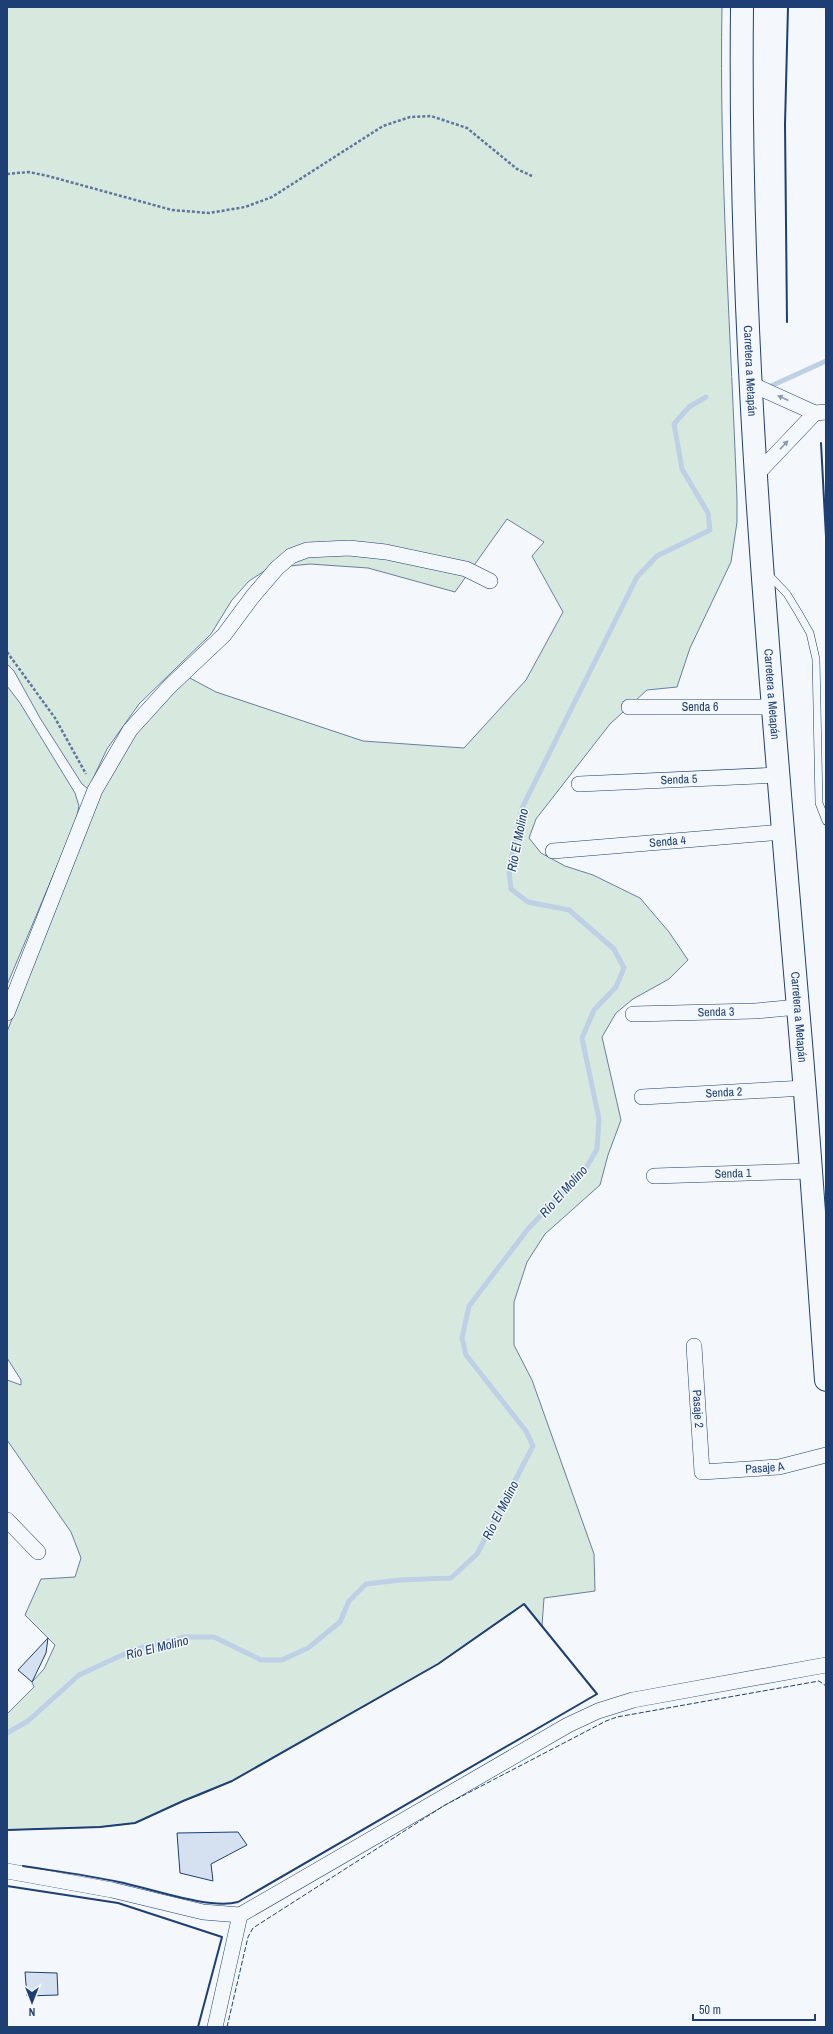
<svg xmlns="http://www.w3.org/2000/svg" width="833" height="2034" viewBox="0 0 833 2034" font-family="'Archivo Narrow',sans-serif">
<style>
.green{fill:#d7e8df;stroke:#687fa3}
.lines{fill:none;stroke-linecap:round;stroke-linejoin:round}
.stream{stroke:#bed0e5;stroke-width:5}
.building{fill:#d5e0f0;stroke:#1d3f73}
.lane-casing{stroke:#1d3f73;stroke-width:8}
.street-casing{stroke:#1d3f73;stroke-width:16}
.primary-casing{stroke:#1d3f73;stroke-width:24}
.path{stroke:#5e769c;stroke-width:2.5;stroke-dasharray:3 2;stroke-linecap:butt}
.lane{stroke:#f4f7fb;stroke-width:7}
.street{stroke:#f4f7fb;stroke-width:15}
.primary{stroke:#f4f7fb;stroke-width:22}
.fence{stroke:#1d3f73;stroke-width:1;stroke-dasharray:5 2;stroke-linecap:butt}
.wall{stroke:#1d3f73;stroke-width:2}
.oneway{fill:#889bb7}
.labels{text-anchor:middle;stroke-width:3;stroke-linejoin:round;paint-order:stroke}
.street-label{font-size:12px;fill:#1d3f73;stroke:#f4f7fb}
.water-label{font-size:13px;font-style:italic;fill:#1d3f73;stroke:#f4f7fb}
</style>
<rect width="100%" height="100%" fill="#f4f7fb"/>
<g class="green">
<path d="M 7,7 L 722,7 C 719,171 731,335 737,500 L 737,522 L 731,562 L 690,648 L 677,687 L 647,690 L 610,724 L 536,819 L 529,838 L 541,853 L 565,866 L 593,875 L 640,898 L 669,932 L 688,960 L 669,979 L 633,999 L 616,1013 L 602,1037 L 621,1120 L 608,1155 L 600,1185 L 545,1234 L 527,1262 L 514,1302 L 514,1345 L 532,1380 L 594,1554 L 595,1591 L 544,1598 L 542,1626 L 524,1604 L 438,1664 L 232,1781 L 200,1795 L 183,1801 L 135,1823 L 100,1827 L 7,1830 L 7,1714 L 34,1687 L 32,1682 L 44,1669 L 55,1645 L 25,1615 L 41,1579 L 75,1577 L 81,1558 L 71,1532 L 7,1440 L 7,1380 L 21,1385 L 21,1380 L 7,1358 L 7,1032 L 97,793 L 124,750 L 148,717 L 188,677 L 216,692 L 363,741 L 464,748 L 526,680 L 563,612 L 532,556 L 544,542 L 507,519 L 455,592 L 368,568 L 310,564 L 269,568 L 249,581 L 232,600 L 211,634 L 139,704 L 107,749 L 88,789 L 82,784 L 40,718 L 14,671 L 7,664 Z"/>
<path d="M 7,686 L 20,703 L 75,793 L 79,806 L 76,821 L 7,985 Z"/>
</g>
<g class="lines">
<g class="stream">
<path d="M 771,386 L 826,361"/>
<path d="M 7,1733 L 28,1721 L 79,1675 L 133,1650 L 184,1637 L 214,1637 L 261,1660 L 282,1660 L 308,1648 L 340,1622 L 349,1601 L 366,1584 L 400,1580 L 451,1578 L 477,1554 L 533,1446 L 526,1431 L 466,1355 L 462,1338 L 469,1306 L 528,1229 L 586,1168 L 597,1149 L 599,1119 L 582,1038 L 594,1010 L 616,987 L 624,968 L 614,949 L 569,910 L 528,902 L 511,889 L 509,870 L 522,808 L 637,577 L 657,556 L 710,530 L 708,513 L 682,469 L 674,424 L 689,407 L 706,397"/>
</g>
</g>
<g class="building">
<path d="M 48,1638 L 46,1653 L 32,1682 L 18,1670 Z"/>
<path d="M 238,1832 L 247,1845 L 211,1864 L 213,1881 L 180,1873 L 177,1833 Z"/>
<path d="M 25,1972 L 57,1973 L 58,1995 L 27,1996 Z"/>
</g>
<g class="lines">
<defs>
<path id="lane" d="M 768,574 L 787,594 L 798,612 L 810,633 L 816,659 L 819,803 L 826,821"/>
<g id="street">
<path d="M 751,384 L 815,413 L 826,412"/>
<path d="M 757,474 L 815,413"/>
<path id="s1" d="M 629,707 L 771,707"/>
<path id="s2" d="M 579,784 L 778,775"/>
<path id="s3" d="M 553,851 L 782,832"/>
<path d="M 7,1013 L 95,790 L 130,730 L 169,687 L 224,635 L 253,596 L 277,568 L 291,556 L 307,550 L 349,548 L 386,552 L 466,569 L 490,581"/>
<path id="s4" d="M 633,1014 L 755,1011 L 798,1007"/>
<path id="s5" d="M 642,1097 L 805,1088"/>
<path id="s6" d="M 654,1176 L 811,1171"/>
<path id="s7" d="M 694,1346 L 702,1472 L 779,1467 L 826,1455"/>
<path d="M 7,1520 L 38,1552"/>
<path d="M 7,1871 L 112,1890 L 203,1912 L 240,1915 L 568,1725 L 598,1711 L 633,1700 L 826,1665"/>
<path d="M 215,2027 L 240,1915"/>
</g>
<g id="primary">
<path id="s8" d="M 742,7 C 738,341 770,675 798,1008 C 809,1132 817,1256 826,1380"/>
</g>
</defs>
<use href="#lane" class="lane-casing"/>
<use href="#street" class="street-casing"/>
<use href="#primary" class="primary-casing"/>
<g class="path">
<path d="M 7,174 L 29,172 L 48,176 L 172,210 L 209,213 L 245,207 L 272,197 L 383,126 L 410,117 L 431,116 L 467,128 L 517,169 L 532,176"/>
<path d="M 7,652 L 55,718 L 86,774"/>
</g>
<use href="#lane" class="lane"/>
<use href="#street" class="street"/>
<use href="#primary" class="primary"/>
<path class="fence" d="M 227,2027 L 248,1937 L 253,1928 L 445,1805 L 606,1721 L 617,1717 L 819,1681 L 826,1686"/>
<g class="wall">
<path d="M 787,322 L 785,124 L 788,7"/>
<path d="M 821,443 L 826,537"/>
<path d="M 7,1830 L 100,1827 L 135,1823 L 183,1801 L 232,1781 L 438,1664 L 524,1604 L 597,1694 L 238,1902 C 210,1910 149,1888 119,1882 C 87,1875 55,1871 23,1866"/>
<path d="M 7,1886 L 118,1903 L 222,1937 L 198,2027"/>
</g>
</g>
<defs><path id="oneway-solid" d="M-6-.8H1V-3.2L6.5 0L1 3.2V.8H-6Z"/></defs>
<g class="oneway">
<use href="#oneway-solid" transform="translate(783 398) rotate(-155)"/>
<use href="#oneway-solid" transform="translate(784 445) rotate(-47)"/>
</g>
<g class="labels">
<g class="street-label">
<text dy="4" stroke="none"><textPath href="#s8" startOffset="364">Carretera a Metapán</textPath></text>
<text dy="4" stroke="none"><textPath href="#s8" startOffset="688">Carretera a Metapán</textPath></text>
<text dy="4" stroke="none"><textPath href="#s1" startOffset="71">Senda 6</textPath></text>
<text dy="4" stroke="none"><textPath href="#s2" startOffset="100">Senda 5</textPath></text>
<text dy="4" stroke="none"><textPath href="#s3" startOffset="115">Senda 4</textPath></text>
<text dy="4" stroke="none"><textPath href="#s4" startOffset="83">Senda 3</textPath></text>
<text dy="4" stroke="none"><textPath href="#s8" startOffset="1012">Carretera a Metapán</textPath></text>
<text dy="4" stroke="none"><textPath href="#s5" startOffset="82">Senda 2</textPath></text>
<text dy="4" stroke="none"><textPath href="#s6" startOffset="79">Senda 1</textPath></text>
<text dy="4" stroke="none"><textPath href="#s7" startOffset="63">Pasaje 2</textPath></text>
<text dy="4" stroke="none"><textPath href="#s7" startOffset="189">Pasaje A</textPath></text>
</g>
<g class="water-label">
<text transform="translate(517 840) rotate(-79)" y="5">Río El Molino</text>
<text transform="translate(563 1191) rotate(-48)" y="5">Río El Molino</text>
<text transform="translate(500 1510) rotate(-63)" y="5">Río El Molino</text>
<text transform="translate(157 1647) rotate(-14)" y="5">Río El Molino</text>
</g>
</g>
<rect width="833" height="2034" fill="none" stroke="#1d3f73" stroke-width="16"/>
<g transform="translate(32 2002) rotate(180)" stroke="#f4f7fb" stroke-width="3" paint-order="stroke">
<path d="M0-3L7 15L0 10L-7 15Z" fill="#1d3f73"/>
<text y="-6" font-size="11" font-weight="bold" text-anchor="middle" fill="#1d3f73">N</text>
</g>
<path d="M693 2014v6h122v-6" fill="none" stroke="#1d3f73" stroke-width="2"/>
<text x="699" y="2014" font-size="12" fill="#1d3f73" stroke="#f4f7fb" stroke-width="3" paint-order="stroke">50 m</text>
</svg>
